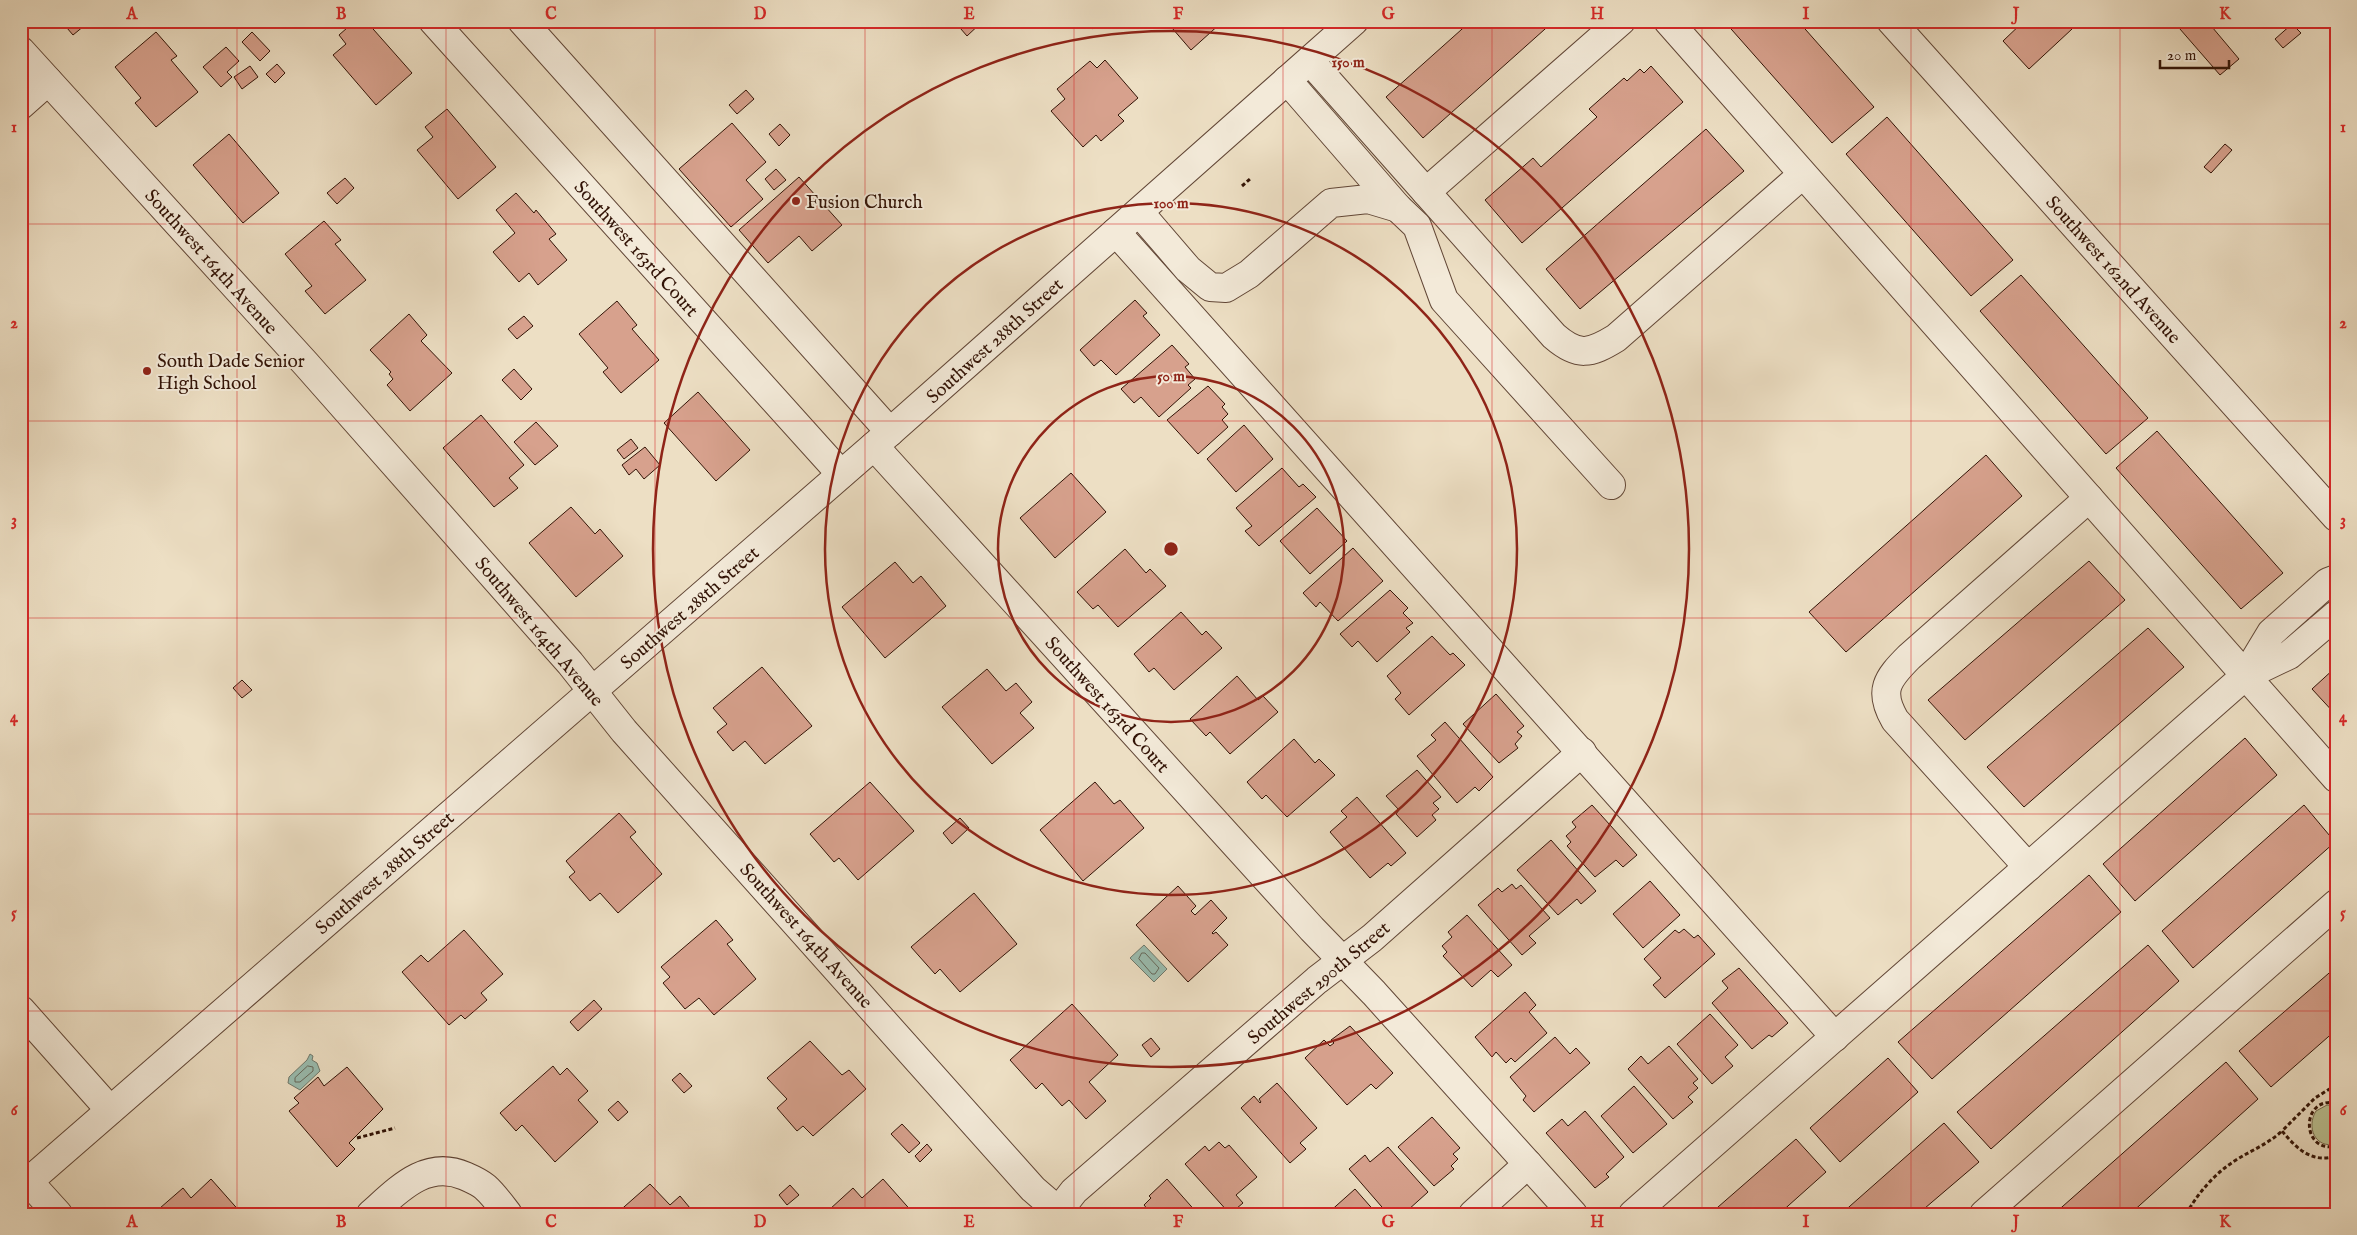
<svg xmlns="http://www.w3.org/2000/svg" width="2357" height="1235" viewBox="0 0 2357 1235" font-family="'IM FELL English',serif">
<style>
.green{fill:#bbc192;stroke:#766a4c}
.water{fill:#9abdb0;stroke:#70796c}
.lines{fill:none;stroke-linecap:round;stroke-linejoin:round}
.shore{stroke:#66685b;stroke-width:1}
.building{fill:#d7a18d;stroke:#321306}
.minor-casing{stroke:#614636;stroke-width:30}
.path{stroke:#321306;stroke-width:3;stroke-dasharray:4 2.5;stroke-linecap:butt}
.minor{stroke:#f3ead9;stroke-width:28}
.grid{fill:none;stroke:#d62828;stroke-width:1;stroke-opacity:0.55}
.ring{fill:none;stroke:#8f2418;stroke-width:2.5}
.poi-dot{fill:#8f2418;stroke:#f3ead9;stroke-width:2}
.labels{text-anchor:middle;stroke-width:4;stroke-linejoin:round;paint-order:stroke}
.poi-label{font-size:19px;fill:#321306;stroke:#f3ead9;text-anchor:start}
.street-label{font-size:19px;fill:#321306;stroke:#f3ead9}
.centre{fill:#8f2418;stroke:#f3ead9;stroke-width:2.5}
.ring-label{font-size:15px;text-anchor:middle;font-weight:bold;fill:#8f2418;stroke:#f3ead9;stroke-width:4;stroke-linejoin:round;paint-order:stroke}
.neatline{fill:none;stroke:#d62828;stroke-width:2}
.grid-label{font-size:16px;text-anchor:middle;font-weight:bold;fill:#d62828}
</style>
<rect width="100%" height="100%" fill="#eddfc4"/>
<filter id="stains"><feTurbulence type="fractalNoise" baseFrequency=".004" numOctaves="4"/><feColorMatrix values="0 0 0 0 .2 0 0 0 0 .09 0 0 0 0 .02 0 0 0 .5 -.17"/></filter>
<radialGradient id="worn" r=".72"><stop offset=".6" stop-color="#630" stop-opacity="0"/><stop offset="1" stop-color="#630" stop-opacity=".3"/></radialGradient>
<path class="green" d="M 2327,1105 L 2336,1106 L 2336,1144 C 2315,1149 2306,1127 2316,1111 Z"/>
<g class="water">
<path d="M 1144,945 L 1167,969 L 1154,982 L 1130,958 Z"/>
<path d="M 310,1054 L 313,1056 L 312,1060 L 317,1063 L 320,1071 L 300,1090 L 288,1083 L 289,1077 L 307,1060 Z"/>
</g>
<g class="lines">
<g class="shore">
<path d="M 1142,953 L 1145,953 L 1159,968 L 1155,974 L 1152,974 L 1139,959 Z"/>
<path d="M 308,1066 L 313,1067 L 313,1071 L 300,1082 L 295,1082 L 295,1078 Z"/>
</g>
</g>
<g class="building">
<path d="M 61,21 L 90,21 L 73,35 Z"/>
<path d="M 355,21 L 366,21 L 412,73 L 376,105 L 333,55 L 346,44 L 339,35 Z"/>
<path d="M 954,21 L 983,21 L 967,36 Z"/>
<path d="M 1086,21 L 1101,21 L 1092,29 Z"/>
<path d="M 1166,21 L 1218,21 L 1221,23 L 1191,50 Z"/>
<path d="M 1471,21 L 1554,21 L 1423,138 L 1386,97 Z"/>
<path d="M 1724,21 L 1798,21 L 1874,107 L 1832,143 Z"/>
<path d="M 2024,21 L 2065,21 L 2072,29 L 2029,69 L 2003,41 Z"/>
<path d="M 2173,21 L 2207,21 L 2239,59 L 2220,75 Z"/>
<path d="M 2292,24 L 2301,33 L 2283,48 L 2275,39 Z"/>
<path d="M 156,32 L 177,56 L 171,60 L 198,92 L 156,127 L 135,103 L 141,98 L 115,67 Z"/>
<path d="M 252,32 L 270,51 L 260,61 L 242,42 Z"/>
<path d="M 226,47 L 239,61 L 227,72 L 232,77 L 221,87 L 203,67 Z"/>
<path d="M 1105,60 L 1138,98 L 1118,115 L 1124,121 L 1101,141 L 1096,135 L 1083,147 L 1051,111 L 1065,99 L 1057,89 L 1090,61 L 1097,68 Z"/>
<path d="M 277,64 L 285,73 L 275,83 L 266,74 Z"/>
<path d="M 250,66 L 258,77 L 242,89 L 234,77 Z"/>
<path d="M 1651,66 L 1683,102 L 1522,243 L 1485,200 L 1533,158 L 1541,167 L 1597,117 L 1589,109 L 1624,78 L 1627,81 L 1640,69 L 1644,73 Z"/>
<path d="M 746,90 L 754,99 L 737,114 L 729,105 Z"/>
<path d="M 447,109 L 496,167 L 458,199 L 417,150 L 433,137 L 425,127 Z"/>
<path d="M 1887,117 L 2013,260 L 1971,296 L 1846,154 Z"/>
<path d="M 732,123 L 766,162 L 746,180 L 763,199 L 731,227 L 679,169 Z"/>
<path d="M 780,124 L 790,135 L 779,146 L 769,134 Z"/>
<path d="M 1706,129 L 1744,171 L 1580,309 L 1546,269 Z"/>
<path d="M 229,134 L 279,193 L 243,223 L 193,165 Z"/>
<path d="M 2225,144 L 2232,150 L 2211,173 L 2204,167 Z"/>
<path d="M 776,169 L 786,180 L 774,190 L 765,179 Z"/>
<path d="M 799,177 L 842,225 L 812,251 L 799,236 L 768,263 L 739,230 Z"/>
<path d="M 345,178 L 354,188 L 337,204 L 327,193 Z"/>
<path d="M 516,193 L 534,213 L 536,210 L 556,234 L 549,239 L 567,260 L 538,285 L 529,273 L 519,282 L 493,252 L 515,233 L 496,210 Z"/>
<path d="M 324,221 L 341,240 L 335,244 L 366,280 L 325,314 L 305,291 L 312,286 L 285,254 Z"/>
<path d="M 2021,275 L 2148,418 L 2106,454 L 1980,311 Z"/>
<path d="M 1135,300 L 1147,313 L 1143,316 L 1160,335 L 1116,375 L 1101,360 L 1094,366 L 1080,350 Z"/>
<path d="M 617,301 L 637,325 L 632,329 L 659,360 L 621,393 L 603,372 L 608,368 L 579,334 Z"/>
<path d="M 409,314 L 427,335 L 421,341 L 452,373 L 410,411 L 387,385 L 393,379 L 389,374 L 391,372 L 370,350 Z"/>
<path d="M 524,316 L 533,326 L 517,339 L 508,329 Z"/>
<path d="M 1172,345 L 1189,364 L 1185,367 L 1195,379 L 1188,385 L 1191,388 L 1159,417 L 1141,397 L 1134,403 L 1121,389 Z"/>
<path d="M 514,369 L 532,389 L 521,400 L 502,380 Z"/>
<path d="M 1208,386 L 1225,404 L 1222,407 L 1228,414 L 1222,420 L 1228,427 L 1198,454 L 1167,420 Z"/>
<path d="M 698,392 L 750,450 L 716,481 L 664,423 Z"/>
<path d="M 481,415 L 524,465 L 509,478 L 518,488 L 494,507 L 443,448 Z"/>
<path d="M 536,422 L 558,446 L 535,465 L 514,442 Z"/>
<path d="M 1244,425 L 1273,459 L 1236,492 L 1207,459 Z"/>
<path d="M 2157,431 L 2283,573 L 2241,609 L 2116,468 Z"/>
<path d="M 631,439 L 638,448 L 624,459 L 617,450 Z"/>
<path d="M 645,447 L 660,465 L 644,479 L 636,469 L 629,475 L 622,465 Z"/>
<path d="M 1986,455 L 2022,496 L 1846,652 L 1809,612 Z"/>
<path d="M 1282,468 L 1299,487 L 1303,484 L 1316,497 L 1259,546 L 1245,531 L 1252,526 L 1236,508 Z"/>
<path d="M 1071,473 L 1106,512 L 1055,558 L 1020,518 Z"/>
<path d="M 571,507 L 595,534 L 600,529 L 623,556 L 576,597 L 529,543 Z"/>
<path d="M 1317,508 L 1347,541 L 1310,574 L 1280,541 Z"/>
<path d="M 1353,548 L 1383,581 L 1338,621 L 1320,602 L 1316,607 L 1303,593 Z"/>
<path d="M 1125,549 L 1146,573 L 1150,569 L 1166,586 L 1118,627 L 1098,605 L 1093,609 L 1077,592 Z"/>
<path d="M 2089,561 L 2125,600 L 1965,740 L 1928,700 Z"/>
<path d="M 895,562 L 913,583 L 921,576 L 946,606 L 885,658 L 842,607 Z"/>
<path d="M 1390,590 L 1408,608 L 1403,613 L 1413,623 L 1406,628 L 1410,632 L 1377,662 L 1358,641 L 1352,647 L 1340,634 Z"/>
<path d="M 1181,612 L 1202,635 L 1206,631 L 1222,648 L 1174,690 L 1154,668 L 1149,672 L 1134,654 Z"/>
<path d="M 2148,628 L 2184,667 L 2024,807 L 1987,767 Z"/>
<path d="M 1432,636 L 1450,655 L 1453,653 L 1465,665 L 1409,715 L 1395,699 L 1401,693 L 1387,676 Z"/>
<path d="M 762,667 L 812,726 L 765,764 L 745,741 L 733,751 L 717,732 L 727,724 L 713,708 Z"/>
<path d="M 2336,667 L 2336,715 L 2312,689 Z"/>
<path d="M 987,669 L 1006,691 L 1016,683 L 1032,702 L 1020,713 L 1034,728 L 992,764 L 942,707 Z"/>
<path d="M 1237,676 L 1258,700 L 1263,696 L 1278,712 L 1230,754 L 1210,732 L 1206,736 L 1190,719 Z"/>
<path d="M 242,680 L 252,690 L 242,698 L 233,688 Z"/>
<path d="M 1496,694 L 1524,726 L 1517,732 L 1522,736 L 1515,744 L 1518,748 L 1499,763 L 1463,724 Z"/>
<path d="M 1445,722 L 1493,777 L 1479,791 L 1475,787 L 1457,803 L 1417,756 L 1436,740 L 1431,735 Z"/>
<path d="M 2245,738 L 2277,775 L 2135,901 L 2103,864 Z"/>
<path d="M 1294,739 L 1315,763 L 1319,759 L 1335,775 L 1287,817 L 1266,795 L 1262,799 L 1247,782 Z"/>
<path d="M 1417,770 L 1441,797 L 1433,803 L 1439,809 L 1432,815 L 1436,820 L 1417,837 L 1396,814 L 1399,810 L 1386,796 Z"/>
<path d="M 870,782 L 914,831 L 858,880 L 839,858 L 834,862 L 810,834 Z"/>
<path d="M 1095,782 L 1114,804 L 1120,800 L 1144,828 L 1083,881 L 1040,830 Z"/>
<path d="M 1357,797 L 1406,853 L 1391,866 L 1388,863 L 1370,878 L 1330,832 L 1347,817 L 1341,811 Z"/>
<path d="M 1592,805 L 1637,855 L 1623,867 L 1616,860 L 1595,877 L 1567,846 L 1571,842 L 1566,836 L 1576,827 L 1572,822 Z"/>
<path d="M 2304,805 L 2335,842 L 2193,968 L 2162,931 Z"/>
<path d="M 619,813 L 636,832 L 630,837 L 662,874 L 618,913 L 600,893 L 590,901 L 569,877 L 575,872 L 566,861 Z"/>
<path d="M 960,818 L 969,828 L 952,844 L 943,833 Z"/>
<path d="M 1551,840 L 1596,891 L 1581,904 L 1577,899 L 1558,915 L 1517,870 Z"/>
<path d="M 2089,875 L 2121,912 L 1932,1079 L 1898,1042 Z"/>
<path d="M 1650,881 L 1680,915 L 1643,948 L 1613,914 Z"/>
<path d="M 1512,884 L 1516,889 L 1521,885 L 1550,918 L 1529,936 L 1536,943 L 1522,955 L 1478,905 L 1498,888 L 1502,892 Z"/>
<path d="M 1178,886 L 1196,906 L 1191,911 L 1195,915 L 1211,900 L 1227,918 L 1212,933 L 1213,934 L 1216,932 L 1228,945 L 1188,982 L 1136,925 Z"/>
<path d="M 974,893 L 1017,944 L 960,992 L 940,969 L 935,974 L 911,947 Z"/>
<path d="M 1467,915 L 1512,965 L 1498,977 L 1491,970 L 1472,987 L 1443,956 L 1447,952 L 1442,946 L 1452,937 L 1448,932 Z"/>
<path d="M 716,920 L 733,940 L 727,944 L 756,979 L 714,1015 L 699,998 L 685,1009 L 663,983 L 670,977 L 661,967 Z"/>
<path d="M 1684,929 L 1694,938 L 1698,935 L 1715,954 L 1665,998 L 1653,985 L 1661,978 L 1644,959 L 1675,930 L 1679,933 Z"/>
<path d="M 464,930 L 503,974 L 481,993 L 487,1000 L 465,1019 L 461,1015 L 449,1025 L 402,972 L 421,955 L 428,962 Z"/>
<path d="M 2148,945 L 2179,981 L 1991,1149 L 1957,1112 Z"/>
<path d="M 2336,967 L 2336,1030 L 2271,1087 L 2239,1051 Z"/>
<path d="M 1739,968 L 1788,1023 L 1772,1037 L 1769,1035 L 1752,1049 L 1712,1003 L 1728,988 L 1722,981 Z"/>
<path d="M 1525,992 L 1536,1005 L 1529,1012 L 1547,1033 L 1515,1062 L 1511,1058 L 1506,1063 L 1496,1052 L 1492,1057 L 1475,1037 Z"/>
<path d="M 594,1000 L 602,1009 L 578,1031 L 570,1022 Z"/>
<path d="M 1072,1004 L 1118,1055 L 1089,1082 L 1106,1101 L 1086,1119 L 1069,1100 L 1062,1106 L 1042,1083 L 1036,1089 L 1010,1060 Z"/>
<path d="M 1710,1014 L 1738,1045 L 1725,1057 L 1733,1066 L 1712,1084 L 1677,1044 Z"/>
<path d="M 1350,1026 L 1393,1073 L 1376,1089 L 1371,1084 L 1347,1105 L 1305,1058 L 1324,1040 L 1330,1046 L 1334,1043 L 1331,1040 Z"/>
<path d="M 1555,1037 L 1570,1054 L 1576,1048 L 1590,1063 L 1534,1112 L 1523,1100 L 1526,1096 L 1510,1077 Z"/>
<path d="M 1151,1038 L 1160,1049 L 1151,1057 L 1142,1045 Z"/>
<path d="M 810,1041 L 842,1075 L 849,1070 L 866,1089 L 813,1136 L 803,1126 L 797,1131 L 777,1108 L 787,1099 L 767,1078 Z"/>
<path d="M 1669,1046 L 1698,1079 L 1693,1083 L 1698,1088 L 1688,1097 L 1693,1102 L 1673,1119 L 1628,1069 L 1641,1056 L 1648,1064 Z"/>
<path d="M 1888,1058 L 1918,1092 L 1840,1162 L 1810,1128 Z"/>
<path d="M 2226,1062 L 2258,1099 L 2130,1214 L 2054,1214 Z"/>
<path d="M 553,1066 L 560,1075 L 567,1068 L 588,1091 L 578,1100 L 598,1122 L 555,1162 L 522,1125 L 516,1131 L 500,1113 Z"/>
<path d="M 347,1067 L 383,1109 L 349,1143 L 355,1149 L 337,1167 L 289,1111 L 299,1103 L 294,1098 L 318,1077 L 324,1086 Z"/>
<path d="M 680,1073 L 692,1086 L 684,1093 L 672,1080 Z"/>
<path d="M 1277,1083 L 1317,1128 L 1300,1143 L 1306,1149 L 1290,1163 L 1241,1108 L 1254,1096 L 1260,1103 L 1261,1102 L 1259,1099 Z"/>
<path d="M 1634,1086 L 1667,1124 L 1633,1153 L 1601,1116 Z"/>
<path d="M 618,1101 L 628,1112 L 618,1121 L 608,1110 Z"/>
<path d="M 1585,1111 L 1624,1157 L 1606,1174 L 1609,1177 L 1595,1188 L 1546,1133 L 1562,1119 L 1568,1126 Z"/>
<path d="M 1432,1117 L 1460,1148 L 1453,1154 L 1458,1159 L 1451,1166 L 1454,1169 L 1434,1186 L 1398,1147 Z"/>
<path d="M 1944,1123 L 1979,1162 L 1918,1214 L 1841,1214 Z"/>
<path d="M 902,1124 L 920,1143 L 909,1153 L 891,1134 Z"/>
<path d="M 1796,1139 L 1826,1172 L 1779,1214 L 1710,1214 Z"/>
<path d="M 1219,1142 L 1225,1148 L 1229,1145 L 1257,1177 L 1236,1195 L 1243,1203 L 1230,1214 L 1185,1164 L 1205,1146 L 1209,1151 Z"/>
<path d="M 927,1144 L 932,1150 L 920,1162 L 915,1156 Z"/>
<path d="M 1388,1147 L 1428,1192 L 1408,1210 L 1411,1214 L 1388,1214 L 1349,1169 L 1365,1155 L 1370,1162 Z"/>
<path d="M 211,1179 L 242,1214 L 164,1214 L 160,1208 L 183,1188 L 191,1198 Z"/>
<path d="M 883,1179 L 914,1214 L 833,1214 L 830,1209 L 853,1188 L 862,1198 Z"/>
<path d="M 1167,1179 L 1198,1214 L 1146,1214 L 1149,1211 L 1144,1205 L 1151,1198 L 1149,1196 Z"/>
<path d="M 650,1184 L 670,1205 L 680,1196 L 695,1214 L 616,1214 Z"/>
<path d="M 790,1185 L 799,1195 L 787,1205 L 779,1195 Z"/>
<path d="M 1355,1189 L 1377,1214 L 1327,1214 Z"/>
</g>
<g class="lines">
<defs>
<g id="minor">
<path d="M 433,21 L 841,474"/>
<path d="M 522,21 L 890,432"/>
<path d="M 1668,21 L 2336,778"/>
<path d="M 1891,21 L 2336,517"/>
<path d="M 21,51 L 306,364 L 570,663 L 624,731 L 1033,1189 L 1062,1214"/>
<path d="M 1310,61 L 1426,192 L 1621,21"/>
<path d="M 1287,80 L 1398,208 L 1417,226 L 1444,300 L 1611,485"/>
<path d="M 21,105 L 48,81"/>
<path d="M 1426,192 L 1554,336 C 1578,357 1590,354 1616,338 L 1802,175"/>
<path d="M 1139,212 L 1188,269 L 1210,287 L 1226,288 L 1249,274 L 1331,203 L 1368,199 L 1398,208"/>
<path d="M 1116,232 L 1835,1037"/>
<path d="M 874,446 L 1312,929 L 1374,993 L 1573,1214"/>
<path d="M 2089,498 L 1909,657 C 1887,679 1878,691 1895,720 L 2028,867 L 2245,676 L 2289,655 L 2336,615"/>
<path d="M 2245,676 L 2271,633 L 2328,582 L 2336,579"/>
<path d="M 21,1010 L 110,1110"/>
<path d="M 29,1182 L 58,1214"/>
<path d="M 21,1188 L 890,432 L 1354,21"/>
<path d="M 371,1214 C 398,1190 426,1159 465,1176 C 472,1179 479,1182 485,1187 C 494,1195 501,1205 508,1214"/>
<path d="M 1056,1214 L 1074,1191 L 1317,980 L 1372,938 L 1582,752"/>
<path d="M 1473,1214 L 1528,1164"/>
<path d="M 1633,1214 L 2028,867"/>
<path d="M 1984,1214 L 2336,904"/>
</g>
</defs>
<use href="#minor" class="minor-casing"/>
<g class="path">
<path d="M 1242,186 L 1250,179"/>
<path d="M 2336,1085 L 2315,1098 L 2282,1131 C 2296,1148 2312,1164 2336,1156"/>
<path d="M 2336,1103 C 2300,1096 2301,1154 2336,1146"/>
<path d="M 357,1138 L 395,1128"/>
<path d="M 2331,1147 L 2331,1157"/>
<path d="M 2186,1214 C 2199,1192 2215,1173 2236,1160 C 2252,1150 2268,1144 2282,1131"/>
</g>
<use href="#minor" class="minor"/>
</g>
<path class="grid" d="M 237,21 L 237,1214M 446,21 L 446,1214M 655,21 L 655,1214M 865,21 L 865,1214M 1074,21 L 1074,1214M 1283,21 L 1283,1214M 1492,21 L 1492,1214M 1702,21 L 1702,1214M 1911,21 L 1911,1214M 2120,21 L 2120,1214M 21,224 L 2336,224M 21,421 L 2336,421M 21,618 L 2336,618M 21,814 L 2336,814M 21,1011 L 2336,1011"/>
<g class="ring">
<circle cx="1171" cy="549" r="173"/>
<circle cx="1171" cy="549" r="346"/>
<circle cx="1171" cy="549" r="518"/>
</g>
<g class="poi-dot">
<circle cx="796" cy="201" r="5"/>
<circle cx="147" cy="371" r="5"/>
</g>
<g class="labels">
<g class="poi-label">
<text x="806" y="208">Fusion Church</text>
<text x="157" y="367">South Dade Senior<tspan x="157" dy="22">High School</tspan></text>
</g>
<g class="street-label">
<text transform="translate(637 248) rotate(48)" y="7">Southwest 163rd Court</text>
<text transform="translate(212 261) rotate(48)" y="7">Southwest 164th Avenue</text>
<text transform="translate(2114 269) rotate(48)" y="7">Southwest 162nd Avenue</text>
<text transform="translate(994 340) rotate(-42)" y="7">Southwest 288th Street</text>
<text transform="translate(689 607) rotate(-41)" y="7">Southwest 288th Street</text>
<text transform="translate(540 631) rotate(50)" y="7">Southwest 164th Avenue</text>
<text transform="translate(1108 704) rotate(48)" y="7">Southwest 163rd Court</text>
<text transform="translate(384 872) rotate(-41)" y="7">Southwest 288th Street</text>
<text transform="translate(807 935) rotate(48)" y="7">Southwest 164th Avenue</text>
<text transform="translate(1318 982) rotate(-40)" y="7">Southwest 290th Street</text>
</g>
</g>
<circle cx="1171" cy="549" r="8" class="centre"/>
<g class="ring-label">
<text x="1348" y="67">150 m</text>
<text x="1171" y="208">100 m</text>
<text x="1171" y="381">50 m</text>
</g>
<rect width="2357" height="1235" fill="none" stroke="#eddfc4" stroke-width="55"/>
<path d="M2160 60v8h69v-8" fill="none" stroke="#321306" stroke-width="2.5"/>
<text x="2167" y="60" font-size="15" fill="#321306" stroke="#f3ead9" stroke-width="4" paint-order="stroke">20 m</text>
<rect x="28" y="28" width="2302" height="1180" class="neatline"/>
<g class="grid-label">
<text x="132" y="19">A</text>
<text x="341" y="19">B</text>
<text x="551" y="19">C</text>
<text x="760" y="19">D</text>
<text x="969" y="19">E</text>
<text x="1178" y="19">F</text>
<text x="1388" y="19">G</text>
<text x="1597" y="19">H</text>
<text x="1806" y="19">I</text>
<text x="2016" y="19">J</text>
<text x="2225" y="19">K</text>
<text x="14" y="132">1</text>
<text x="2343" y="132">1</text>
<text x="14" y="328">2</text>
<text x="2343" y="328">2</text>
<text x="14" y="525">3</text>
<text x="2343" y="525">3</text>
<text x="14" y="722">4</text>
<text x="2343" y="722">4</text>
<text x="14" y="918">5</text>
<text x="2343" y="918">5</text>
<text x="14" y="1115">6</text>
<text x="2343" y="1115">6</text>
<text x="132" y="1227">A</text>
<text x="341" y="1227">B</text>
<text x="551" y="1227">C</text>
<text x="760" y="1227">D</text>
<text x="969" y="1227">E</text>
<text x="1178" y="1227">F</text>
<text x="1388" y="1227">G</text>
<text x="1597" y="1227">H</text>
<text x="1806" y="1227">I</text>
<text x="2016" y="1227">J</text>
<text x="2225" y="1227">K</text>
</g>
<rect width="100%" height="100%" filter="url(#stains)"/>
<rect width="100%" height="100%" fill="url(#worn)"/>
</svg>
